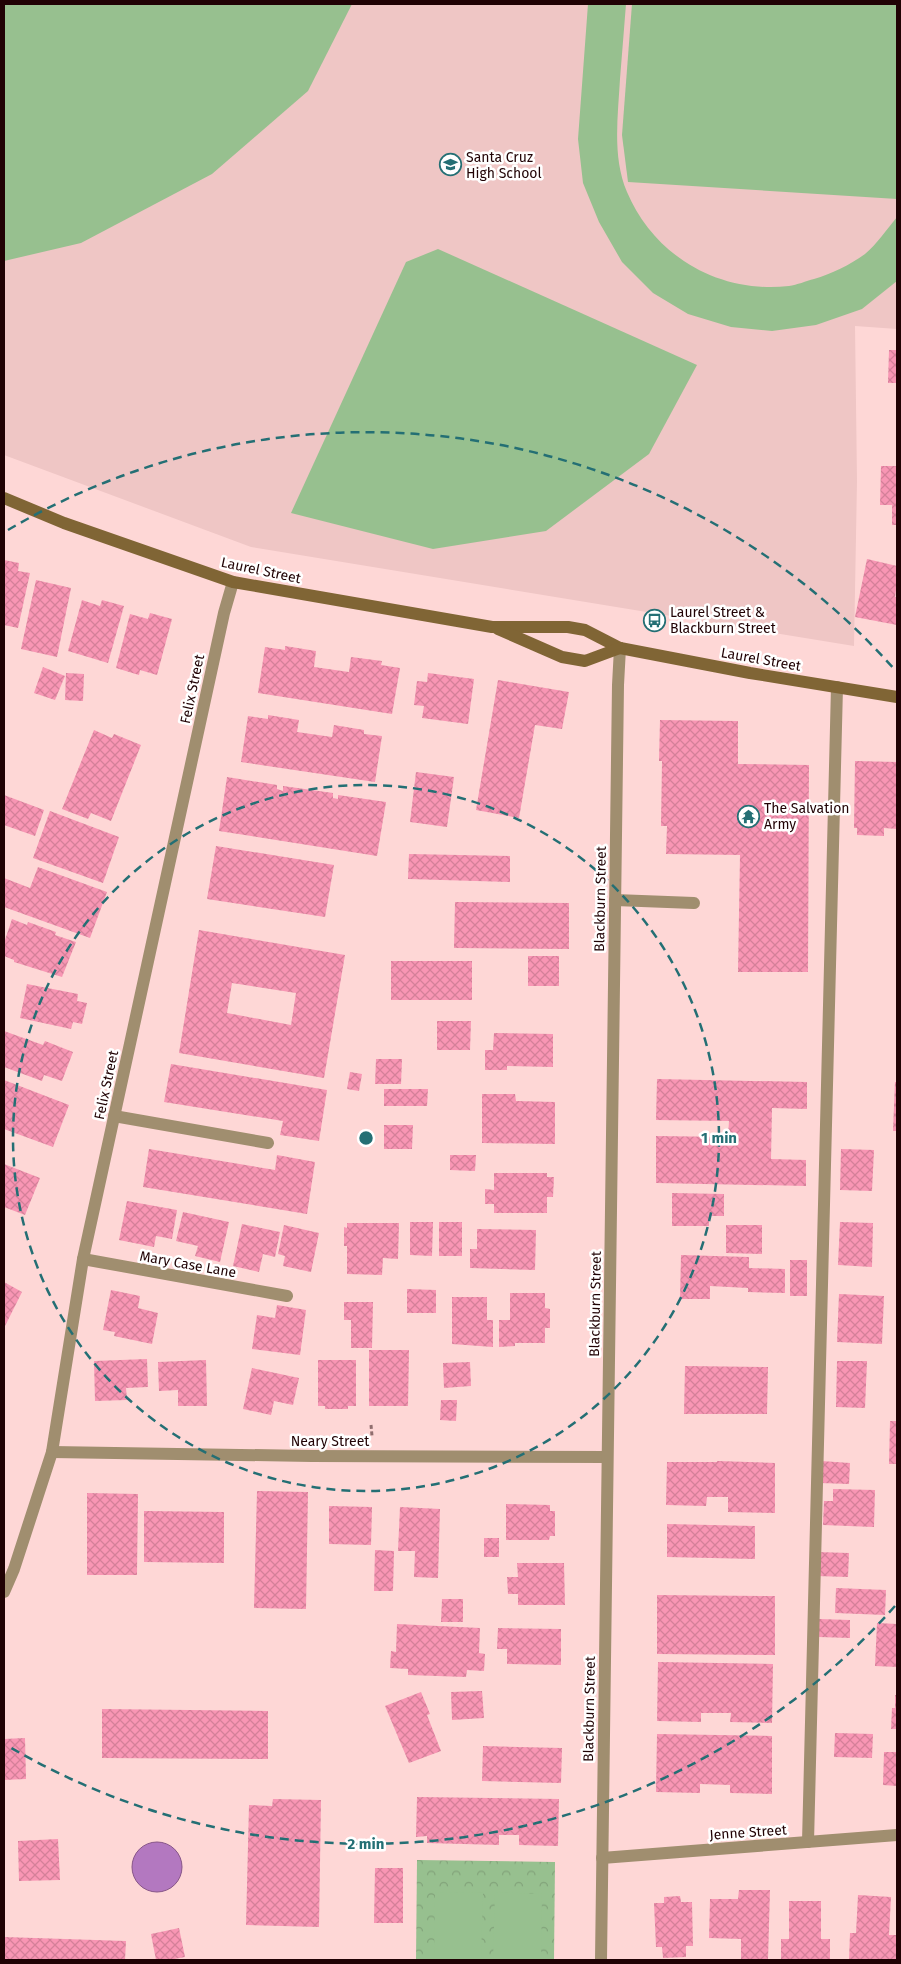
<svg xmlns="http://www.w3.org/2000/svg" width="901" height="1964" viewBox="0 0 901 1964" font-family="'Fira Sans',sans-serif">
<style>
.built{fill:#efc6c5}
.park{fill:url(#park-crowns)}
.pitch{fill:#97c08f}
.water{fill:#b378c0;stroke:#875588}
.building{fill:url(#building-cross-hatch);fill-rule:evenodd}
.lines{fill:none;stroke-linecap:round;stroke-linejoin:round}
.path{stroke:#906e6e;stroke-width:3;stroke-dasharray:4 2.5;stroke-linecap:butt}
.service{stroke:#a08e6f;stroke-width:12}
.minor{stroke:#a08e6f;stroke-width:12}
.secondary{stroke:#806535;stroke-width:12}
.ring{fill:none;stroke:#246f74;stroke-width:2.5;stroke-dasharray:9 6}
.labels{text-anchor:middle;stroke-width:5;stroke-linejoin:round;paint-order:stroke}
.poi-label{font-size:14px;fill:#200204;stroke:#fff;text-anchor:start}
.street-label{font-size:14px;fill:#200204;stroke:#fff}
.centre{fill:#246f74;stroke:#fff;stroke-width:2.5}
.ring-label{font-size:15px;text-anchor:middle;font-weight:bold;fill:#246f74;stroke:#fff;stroke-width:5;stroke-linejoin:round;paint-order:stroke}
</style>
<defs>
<pattern id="park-crowns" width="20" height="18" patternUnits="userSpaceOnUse" patternTransform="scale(1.25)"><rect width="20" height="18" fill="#97c08f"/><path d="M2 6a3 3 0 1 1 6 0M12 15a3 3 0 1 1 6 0" fill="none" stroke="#82a37a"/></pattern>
<pattern id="building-cross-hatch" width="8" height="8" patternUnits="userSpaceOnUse" patternTransform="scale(1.25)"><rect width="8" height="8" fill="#f896b4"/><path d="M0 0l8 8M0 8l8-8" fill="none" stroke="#d48099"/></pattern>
</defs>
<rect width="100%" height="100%" fill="#fed7d6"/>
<path class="built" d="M 4,4 L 897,4 L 897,329 L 855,326 L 857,481 L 854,646 L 251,547 L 4,455 Z"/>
<path class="park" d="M 417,1860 L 555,1862 L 554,1960 L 416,1960 Z"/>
<g class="pitch">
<path d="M 4,4 L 352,4 L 308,91 L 212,174 L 81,243 L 4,261 Z"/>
<path d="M 588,4 L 626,4 C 624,29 622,54 620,79 C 618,116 612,157 627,192 C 654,256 719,294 789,286 C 797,285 806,281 814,279 C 831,274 850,265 865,254 C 877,244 887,229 897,217 L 897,281 L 862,309 L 816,325 L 772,331 L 731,327 L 688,314 L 653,293 L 622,262 L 599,222 L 583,183 L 578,139 Z"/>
<path d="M 632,4 L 897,4 L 897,199 L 628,182 L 622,135 Z"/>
<path d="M 438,249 L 697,365 L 649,454 L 546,531 L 433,549 L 291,513 L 406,262 Z"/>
<path d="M 435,1892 L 483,1893 L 481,1960 L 434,1960 Z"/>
<path d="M 495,1892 L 542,1894 L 541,1960 L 493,1960 Z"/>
</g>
<circle class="water" cx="157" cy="1867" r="25"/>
<g class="building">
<path d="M 889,350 L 897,350 L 897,383 L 888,383 Z"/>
<path d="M 881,466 L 897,466 L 897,525 L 892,525 L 892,505 L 880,505 Z"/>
<path d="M 867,559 L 897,566 L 897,583 L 895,597 L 897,597 L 897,625 L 855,617 Z"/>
<path d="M 4,560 L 19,563 L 18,571 L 30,573 L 18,628 L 4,625 Z"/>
<path d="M 36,580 L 71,588 L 57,657 L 21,649 Z"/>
<path d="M 82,600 L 100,606 L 102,600 L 124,606 L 108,663 L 68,651 Z"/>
<path d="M 150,613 L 172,619 L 157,675 L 140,670 L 139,675 L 116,668 L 130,614 L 148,619 Z"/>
<path d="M 285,646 L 316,651 L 314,667 L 349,672 L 351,657 L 382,661 L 381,665 L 400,668 L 392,714 L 258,693 L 265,647 L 285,650 Z"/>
<path d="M 43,667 L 65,676 L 55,700 L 34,693 Z"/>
<path d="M 66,673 L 84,674 L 83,701 L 65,700 Z"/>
<path d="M 428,673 L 474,679 L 468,724 L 422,718 L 424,706 L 414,705 L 417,681 L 427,682 Z"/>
<path d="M 498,680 L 569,692 L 562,729 L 535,725 L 519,818 L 476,810 Z"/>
<path d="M 268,715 L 299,720 L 297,732 L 332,737 L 334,725 L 364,730 L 364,734 L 382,736 L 375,782 L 241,762 L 248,716 L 268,719 Z"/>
<path d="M 660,720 L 738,721 L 738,764 L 809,765 L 808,972 L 738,972 L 740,855 L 666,854 L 667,826 L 661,826 L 662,761 L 659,761 Z"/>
<path d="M 94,730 L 112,738 L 114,734 L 141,745 L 111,821 L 91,813 L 88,819 L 62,809 Z"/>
<path d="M 855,761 L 897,762 L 897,829 L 884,828 L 884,836 L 857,835 L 857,828 L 854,828 Z"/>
<path d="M 416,772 L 454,777 L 447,827 L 410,822 Z"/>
<path d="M 227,777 L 277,785 L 277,789 L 283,791 L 283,786 L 333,793 L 333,798 L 338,799 L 338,795 L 386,802 L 377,856 L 219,831 Z"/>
<path d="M 4,795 L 44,810 L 35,836 L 4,825 Z"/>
<path d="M 50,811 L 119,837 L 103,883 L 33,858 Z"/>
<path d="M 216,846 L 334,865 L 325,917 L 207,899 Z"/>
<path d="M 409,854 L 510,856 L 510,882 L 408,879 Z"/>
<path d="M 38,867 L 107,892 L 90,938 L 4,907 L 4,878 L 30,888 Z"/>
<path d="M 455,902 L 569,903 L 569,949 L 454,948 Z"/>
<path d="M 12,919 L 27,925 L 28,922 L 56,932 L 55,935 L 76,942 L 62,977 L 14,962 L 14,960 L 4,956 L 4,943 Z"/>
<path d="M 199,930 L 345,955 L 324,1078 L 179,1053 ZM 232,983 L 296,993 L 291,1025 L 227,1013 Z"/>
<rect x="528" y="956" width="31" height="30"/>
<rect x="391" y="961" width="81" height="39"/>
<path d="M 27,984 L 78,994 L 77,1001 L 87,1003 L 82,1024 L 73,1022 L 71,1029 L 20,1018 Z"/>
<path d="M 437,1021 L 471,1021 L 470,1050 L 437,1050 Z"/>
<path d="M 4,1031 L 43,1045 L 45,1041 L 73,1052 L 62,1081 L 44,1075 L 42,1081 L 4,1067 Z"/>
<path d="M 494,1033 L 553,1034 L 553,1067 L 507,1066 L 507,1070 L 485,1070 L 485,1050 L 493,1050 Z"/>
<path d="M 376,1059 L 402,1059 L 401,1084 L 375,1084 Z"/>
<path d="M 171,1064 L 327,1090 L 319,1141 L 280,1135 L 283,1121 L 164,1102 Z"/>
<path d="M 350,1072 L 362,1074 L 359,1091 L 347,1089 Z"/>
<path d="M 657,1079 L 807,1082 L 807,1109 L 772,1108 L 771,1159 L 806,1160 L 806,1186 L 656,1183 L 656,1136 L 728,1137 L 729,1121 L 656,1120 Z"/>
<path d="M 4,1080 L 69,1105 L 53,1147 L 4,1129 Z"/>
<path d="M 895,1082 L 897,1082 L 897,1131 L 893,1131 Z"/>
<path d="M 384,1089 L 428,1089 L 427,1106 L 384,1106 Z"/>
<path d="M 482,1094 L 515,1094 L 516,1101 L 555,1102 L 555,1144 L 482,1143 Z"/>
<path d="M 384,1125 L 413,1125 L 412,1149 L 384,1149 Z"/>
<path d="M 149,1149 L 275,1170 L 277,1155 L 315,1162 L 307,1214 L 143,1187 Z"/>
<path d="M 841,1149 L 874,1150 L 872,1191 L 840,1190 Z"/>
<path d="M 450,1155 L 476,1155 L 475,1171 L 450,1170 Z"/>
<path d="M 4,1164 L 40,1178 L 25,1215 L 4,1207 Z"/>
<path d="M 494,1173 L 547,1173 L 547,1177 L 554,1177 L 553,1197 L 547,1197 L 547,1213 L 494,1213 L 494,1204 L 485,1204 L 485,1189 L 494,1190 Z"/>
<path d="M 672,1193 L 724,1194 L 724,1216 L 709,1216 L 709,1226 L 672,1226 Z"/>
<path d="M 127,1201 L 177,1210 L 172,1239 L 156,1236 L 154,1247 L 119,1240 Z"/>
<path d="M 183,1212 L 229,1222 L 220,1262 L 195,1256 L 198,1246 L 176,1241 Z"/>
<path d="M 410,1222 L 433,1222 L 432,1256 L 410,1255 Z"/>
<rect x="439" y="1222" width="23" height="34"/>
<path d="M 840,1222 L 873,1223 L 872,1267 L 838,1265 Z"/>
<path d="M 347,1223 L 399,1223 L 398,1259 L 383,1258 L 382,1275 L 347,1274 L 347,1246 L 344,1246 L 344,1227 L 347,1228 Z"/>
<path d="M 242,1224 L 280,1232 L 275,1257 L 263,1254 L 259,1272 L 233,1266 Z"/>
<path d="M 284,1225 L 319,1233 L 311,1272 L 283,1266 L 285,1256 L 278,1254 Z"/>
<path d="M 726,1225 L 762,1225 L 762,1254 L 726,1253 Z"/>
<path d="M 477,1229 L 536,1230 L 535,1270 L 470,1268 L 470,1249 L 477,1249 Z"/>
<path d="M 681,1255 L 749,1257 L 749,1268 L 785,1269 L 785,1293 L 748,1292 L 748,1288 L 710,1286 L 710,1299 L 680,1299 Z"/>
<rect x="790" y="1260" width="17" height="36"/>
<path d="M 4,1282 L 22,1292 L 4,1328 Z"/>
<path d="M 407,1289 L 436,1290 L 436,1313 L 407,1313 Z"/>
<path d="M 111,1290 L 140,1296 L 138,1308 L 158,1313 L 152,1344 L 114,1336 L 115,1332 L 103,1330 Z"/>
<path d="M 510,1293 L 545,1293 L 545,1308 L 550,1309 L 550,1328 L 545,1328 L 545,1343 L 515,1343 L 515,1346 L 499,1347 L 499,1320 L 510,1320 Z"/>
<path d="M 839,1294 L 884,1296 L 882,1344 L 837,1342 Z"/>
<path d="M 452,1297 L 487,1297 L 487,1320 L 493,1320 L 493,1347 L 452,1344 Z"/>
<path d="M 344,1302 L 373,1302 L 372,1348 L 351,1348 L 351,1320 L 344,1320 Z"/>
<path d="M 277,1305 L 306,1310 L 300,1355 L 252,1349 L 257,1315 L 275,1318 Z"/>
<path d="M 369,1350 L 409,1350 L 408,1406 L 369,1406 Z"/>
<path d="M 147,1359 L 148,1387 L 126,1388 L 127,1400 L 95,1401 L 94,1361 Z"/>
<path d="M 206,1360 L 207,1406 L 178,1406 L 178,1390 L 159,1391 L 158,1362 Z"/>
<path d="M 318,1360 L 356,1360 L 356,1406 L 348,1406 L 348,1409 L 325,1409 L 325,1406 L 318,1406 Z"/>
<path d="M 837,1361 L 867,1361 L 865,1408 L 836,1407 Z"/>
<path d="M 470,1362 L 471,1386 L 444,1388 L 443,1363 Z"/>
<path d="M 685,1366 L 768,1367 L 767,1414 L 684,1414 Z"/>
<path d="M 252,1368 L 299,1378 L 293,1405 L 274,1401 L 271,1415 L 243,1409 Z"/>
<path d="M 441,1400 L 457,1400 L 456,1421 L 440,1420 Z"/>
<path d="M 890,1421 L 897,1421 L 897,1464 L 889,1464 Z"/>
<path d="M 717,1461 L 775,1463 L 775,1513 L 728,1512 L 728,1497 L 707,1497 L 706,1506 L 666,1505 L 667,1462 L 717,1462 Z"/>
<path d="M 821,1461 L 850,1463 L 849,1484 L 820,1483 Z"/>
<path d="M 833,1489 L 875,1490 L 874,1527 L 823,1525 L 824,1501 L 833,1501 Z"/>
<path d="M 257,1491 L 308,1492 L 306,1609 L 254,1608 Z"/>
<path d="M 87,1493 L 138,1494 L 137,1575 L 87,1575 Z"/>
<path d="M 506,1504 L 550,1505 L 550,1511 L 555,1511 L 555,1536 L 550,1536 L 549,1540 L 506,1540 Z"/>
<path d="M 329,1506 L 372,1507 L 371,1545 L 329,1544 Z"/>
<path d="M 400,1507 L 440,1509 L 438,1578 L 414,1577 L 415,1551 L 398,1551 Z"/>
<path d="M 144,1511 L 224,1512 L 224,1563 L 144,1562 Z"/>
<path d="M 667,1524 L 755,1526 L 755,1559 L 667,1557 Z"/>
<rect x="484" y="1538" width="15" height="19"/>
<path d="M 375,1550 L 394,1551 L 393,1591 L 374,1591 Z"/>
<path d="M 817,1552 L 849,1553 L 848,1577 L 816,1576 Z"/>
<path d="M 517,1563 L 564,1563 L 565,1605 L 518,1605 L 518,1594 L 508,1594 L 507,1577 L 518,1577 Z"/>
<path d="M 836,1588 L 886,1590 L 885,1615 L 835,1613 Z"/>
<path d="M 657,1595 L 775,1596 L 775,1655 L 657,1654 Z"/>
<path d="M 442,1599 L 463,1599 L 463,1622 L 441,1622 Z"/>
<path d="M 819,1619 L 850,1620 L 850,1638 L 819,1637 Z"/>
<path d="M 877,1623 L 897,1624 L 897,1667 L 875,1666 Z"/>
<path d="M 397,1624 L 480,1628 L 479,1653 L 485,1654 L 484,1671 L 467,1670 L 466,1677 L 408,1675 L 408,1669 L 390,1668 L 391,1651 L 396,1652 Z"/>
<path d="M 498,1628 L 561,1629 L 561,1665 L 507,1664 L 507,1649 L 497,1649 Z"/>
<path d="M 658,1662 L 773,1664 L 772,1723 L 730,1722 L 731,1713 L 701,1713 L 701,1722 L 657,1721 Z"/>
<path d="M 482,1691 L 484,1718 L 452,1720 L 451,1692 Z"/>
<path d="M 421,1692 L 430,1714 L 427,1715 L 441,1751 L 409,1763 L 385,1706 Z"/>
<path d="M 895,1695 L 897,1695 L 897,1729 L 891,1729 L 892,1708 L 895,1708 Z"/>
<path d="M 102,1709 L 268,1711 L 268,1759 L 102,1758 Z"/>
<path d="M 835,1733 L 873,1734 L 872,1758 L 834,1757 Z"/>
<path d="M 657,1734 L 772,1736 L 772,1794 L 730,1793 L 730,1785 L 700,1784 L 700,1793 L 656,1792 Z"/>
<path d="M 25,1738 L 26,1779 L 4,1780 L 4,1739 Z"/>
<path d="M 483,1746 L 562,1748 L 561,1783 L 482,1781 Z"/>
<path d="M 884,1752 L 897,1752 L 897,1786 L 883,1785 Z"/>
<path d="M 417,1797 L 559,1799 L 558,1846 L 519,1845 L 519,1835 L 499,1835 L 499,1845 L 427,1843 L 427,1836 L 416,1837 Z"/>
<path d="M 273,1799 L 321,1800 L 319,1927 L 246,1925 L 249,1805 L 272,1806 Z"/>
<path d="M 58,1839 L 60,1880 L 19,1881 L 18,1841 Z"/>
<path d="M 375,1868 L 403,1868 L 403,1923 L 374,1923 Z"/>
<path d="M 739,1890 L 770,1890 L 768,1960 L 741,1960 L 741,1939 L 709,1938 L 710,1899 L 738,1899 Z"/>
<path d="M 858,1895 L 891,1897 L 889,1935 L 897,1935 L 897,1960 L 849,1960 L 850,1933 L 856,1933 Z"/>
<path d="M 680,1896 L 681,1902 L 692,1902 L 693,1946 L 686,1946 L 686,1957 L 663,1958 L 662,1947 L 656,1947 L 654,1903 L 664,1903 L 664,1897 Z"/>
<path d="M 789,1901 L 821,1901 L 821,1939 L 830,1939 L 830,1960 L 781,1960 L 781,1939 L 789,1939 Z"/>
<path d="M 179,1928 L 185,1957 L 169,1960 L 156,1960 L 151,1934 Z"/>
<path d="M 4,1937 L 126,1941 L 125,1960 L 4,1960 Z"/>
</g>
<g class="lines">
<path class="path" d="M 371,1425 L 372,1436"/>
<g class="service">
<path d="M 615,900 L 694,903"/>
<path d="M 114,1116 L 268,1143"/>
<path d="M 808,1842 L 837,687"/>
</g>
<g class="minor">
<path d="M 83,1259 L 287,1296"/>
<path d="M 52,1452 L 312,1456 L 607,1457"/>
<path d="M 4,1592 L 14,1569 L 52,1452 L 83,1259 L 224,613 L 233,582"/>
<path d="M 602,1858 L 897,1835"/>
<path d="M 601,1960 L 618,685 L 620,648"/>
</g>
<g class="secondary">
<path d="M 4,498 L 64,523 L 233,582 L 492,627 L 568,627 L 585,630 L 620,648 L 750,673 L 897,697"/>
<path d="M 498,629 L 562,657 L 585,661 L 620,648"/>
</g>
</g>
<g class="ring">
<circle cx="366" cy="1138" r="353"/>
<path d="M895 1606A706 706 0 0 1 8 1746M8 530A706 706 0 0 1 895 670"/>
</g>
<defs>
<symbol id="school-ring" viewBox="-11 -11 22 22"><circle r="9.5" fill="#fff" stroke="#246f74" stroke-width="1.5"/><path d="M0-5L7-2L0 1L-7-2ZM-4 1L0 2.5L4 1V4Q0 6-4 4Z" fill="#246f74"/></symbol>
<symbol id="bus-ring" viewBox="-11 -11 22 22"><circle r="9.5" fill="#fff" stroke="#246f74" stroke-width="1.5"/><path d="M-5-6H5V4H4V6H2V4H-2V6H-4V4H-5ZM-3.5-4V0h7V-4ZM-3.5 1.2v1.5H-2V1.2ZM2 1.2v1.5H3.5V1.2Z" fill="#246f74"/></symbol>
<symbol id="temple-ring" viewBox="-11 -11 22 22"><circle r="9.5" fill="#fff" stroke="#246f74" stroke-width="1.5"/><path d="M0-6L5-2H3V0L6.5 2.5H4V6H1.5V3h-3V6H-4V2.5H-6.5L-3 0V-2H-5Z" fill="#246f74"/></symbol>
</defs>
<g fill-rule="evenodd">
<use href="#school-ring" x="438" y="152" width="25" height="25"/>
<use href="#bus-ring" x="642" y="608" width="25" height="25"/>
<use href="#temple-ring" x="736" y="804" width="25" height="25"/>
</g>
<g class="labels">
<g class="poi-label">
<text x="466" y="162">Santa Cruz<tspan x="466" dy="16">High School</tspan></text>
<text x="670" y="617">Laurel Street &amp;<tspan x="670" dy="16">Blackburn Street</tspan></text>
<text x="764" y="813">The Salvation<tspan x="764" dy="16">Army</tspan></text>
</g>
<g class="street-label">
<text transform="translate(261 570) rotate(12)" y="5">Laurel Street</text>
<text transform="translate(761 659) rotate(10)" y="5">Laurel Street</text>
<text transform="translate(192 689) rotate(-78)" y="5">Felix Street</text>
<text transform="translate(600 899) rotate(-89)" y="5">Blackburn Street</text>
<text transform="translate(106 1085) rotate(-78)" y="5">Felix Street</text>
<text transform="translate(188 1264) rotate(10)" y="5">Mary Case Lane</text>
<text transform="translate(595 1304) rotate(-89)" y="5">Blackburn Street</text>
<text x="330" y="1446">Neary Street</text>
<text transform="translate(589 1709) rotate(-89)" y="5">Blackburn Street</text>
<text transform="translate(748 1832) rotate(-4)" y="5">Jenne Street</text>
</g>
</g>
<circle cx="366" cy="1138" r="8" class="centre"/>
<g class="ring-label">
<text x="719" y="1143">1 min</text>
<text x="366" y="1849">2 min</text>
</g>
<rect width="901" height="1964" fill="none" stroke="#200204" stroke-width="10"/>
</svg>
